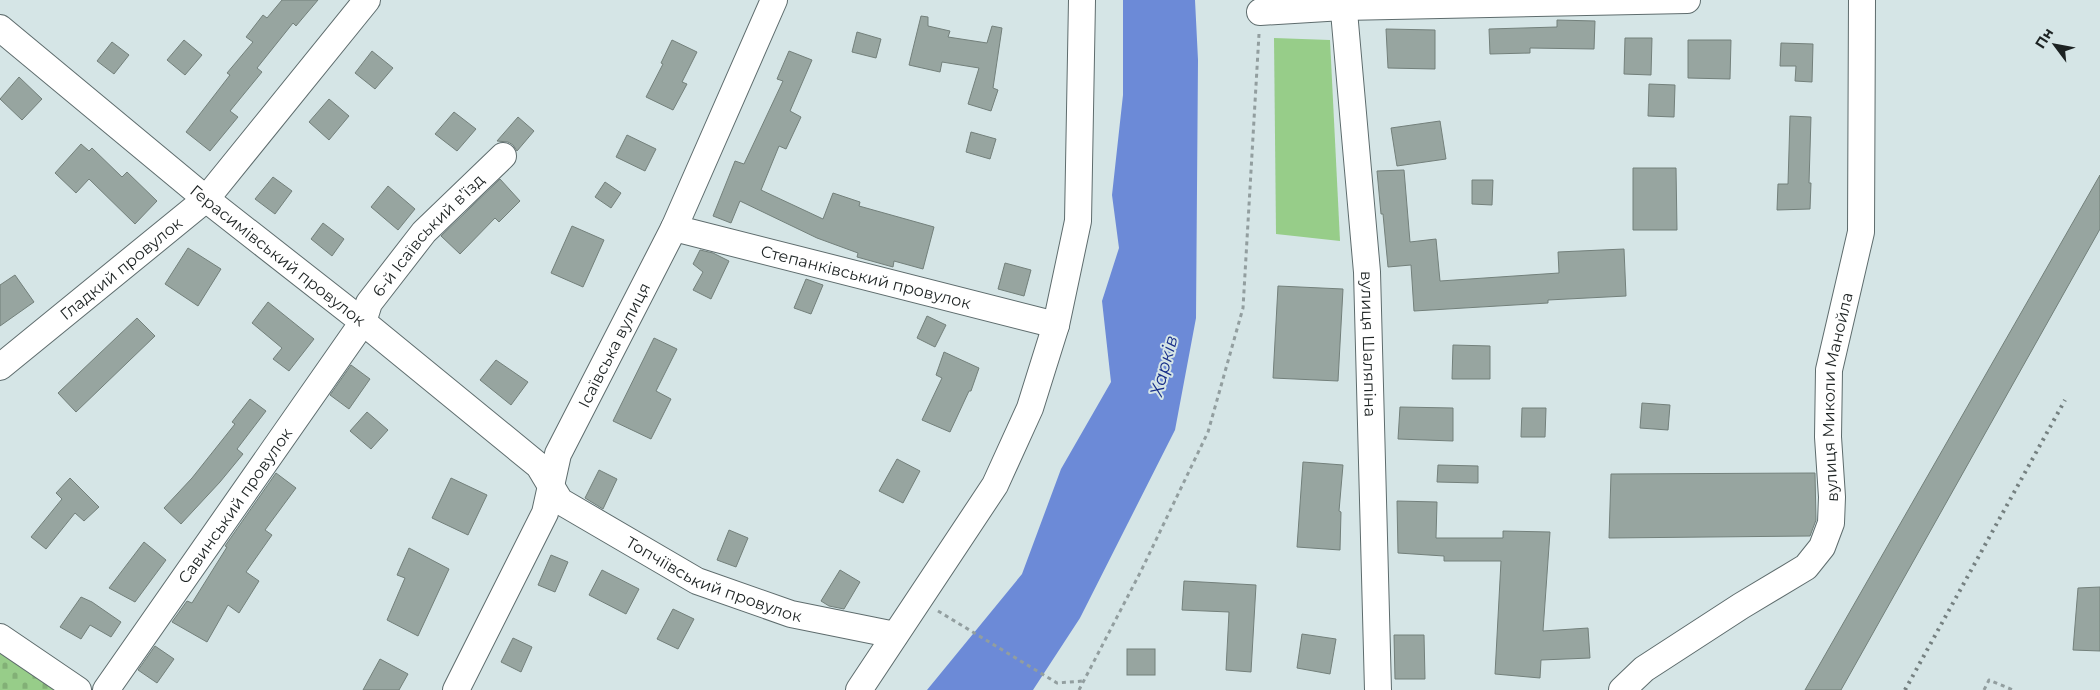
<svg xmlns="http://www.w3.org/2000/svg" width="2100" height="690" viewBox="0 0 2100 690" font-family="Montserrat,sans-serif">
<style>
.grass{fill:#97cd89}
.cemetery{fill:url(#cemetery-stones)}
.water{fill:#6c8ad7}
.building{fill:#97a5a0;stroke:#73807b}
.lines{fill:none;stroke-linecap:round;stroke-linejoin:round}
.street-casing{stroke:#5e6c6d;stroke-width:28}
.path{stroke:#929e9f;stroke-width:3;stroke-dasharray:4 4;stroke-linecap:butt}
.street{stroke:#fff;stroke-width:26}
.rail{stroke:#758080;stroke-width:4;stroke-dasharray:2.5 5;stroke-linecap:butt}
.labels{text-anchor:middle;stroke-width:4;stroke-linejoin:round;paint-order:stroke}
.street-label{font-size:16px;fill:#1c2222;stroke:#d5e5e6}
.water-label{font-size:18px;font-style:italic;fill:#182f89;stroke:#d5e5e6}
</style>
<defs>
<pattern id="cemetery-stones" width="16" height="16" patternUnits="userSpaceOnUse" patternTransform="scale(1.25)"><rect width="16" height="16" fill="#97cd89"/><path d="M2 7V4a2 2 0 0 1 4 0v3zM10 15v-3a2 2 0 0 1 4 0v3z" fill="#82b076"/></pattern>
</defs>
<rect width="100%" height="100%" fill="#d5e5e6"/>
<path class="grass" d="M 1274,38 L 1330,40 L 1340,241 L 1276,234 Z"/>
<path class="cemetery" d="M 0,643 L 61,690 L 0,690 Z"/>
<path class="water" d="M 1123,0 L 1195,0 L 1198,60 L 1196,318 L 1175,430 L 1080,618 L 1033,690 L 927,690 L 1022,574 L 1061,469 L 1111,382 L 1102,301 L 1119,248 L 1112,195 L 1123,95 Z"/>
<g class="building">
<path d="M 282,0 L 318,0 L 296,26 L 293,23 L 257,68 L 262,72 L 230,111 L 238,117 L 210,151 L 186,132 L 230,75 L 227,73 L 253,42 L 246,37 L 263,15 L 267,18 Z"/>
<path d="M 921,16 L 928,17 L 928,26 L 950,31 L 948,37 L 987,43 L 992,26 L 1002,28 L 993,88 L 998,90 L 991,111 L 968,104 L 979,68 L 942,62 L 940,72 L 909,65 Z"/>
<path d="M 1557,20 L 1595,21 L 1594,49 L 1530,48 L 1530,53 L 1490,54 L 1489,29 L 1557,27 Z"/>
<path d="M 1386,29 L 1435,30 L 1435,69 L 1388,68 Z"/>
<path d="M 857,32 L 881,39 L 876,58 L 852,52 Z"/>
<path d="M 1625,38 L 1652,38 L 1651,75 L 1624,74 Z"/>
<path d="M 184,40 L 202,55 L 185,75 L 167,60 Z"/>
<path d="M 672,40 L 697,52 L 682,82 L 687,84 L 673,110 L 646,97 L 663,64 L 661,63 Z"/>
<path d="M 1688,40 L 1731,40 L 1730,79 L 1688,78 Z"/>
<path d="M 112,42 L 129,55 L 114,74 L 97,61 Z"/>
<path d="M 1781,43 L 1813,44 L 1812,82 L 1795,81 L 1796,66 L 1780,66 Z"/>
<path d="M 372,51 L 393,68 L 375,89 L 355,73 Z"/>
<path d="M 789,51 L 812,60 L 790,111 L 801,117 L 786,149 L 779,146 L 761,190 L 823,219 L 833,193 L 860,202 L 859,206 L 934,227 L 923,269 L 894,261 L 893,267 L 857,257 L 858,253 L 817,238 L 740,201 L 731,223 L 713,216 L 735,161 L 744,164 L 783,81 L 777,79 Z"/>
<path d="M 19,77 L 42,99 L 22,120 L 0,99 Z"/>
<path d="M 1649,84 L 1675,85 L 1674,117 L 1648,116 Z"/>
<path d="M 329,99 L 349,116 L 329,140 L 309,122 Z"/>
<path d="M 454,112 L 476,129 L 457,151 L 435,134 Z"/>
<path d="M 1790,116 L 1811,117 L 1809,183 L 1811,183 L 1810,209 L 1777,210 L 1778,184 L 1788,184 Z"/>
<path d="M 518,117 L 534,131 L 517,151 L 513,145 L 508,142 L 497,141 Z"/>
<path d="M 1440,121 L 1446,159 L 1397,166 L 1391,128 Z"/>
<path d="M 971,132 L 996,139 L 990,159 L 966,152 Z"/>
<path d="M 627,135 L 656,149 L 645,171 L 616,157 Z"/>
<path d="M 81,144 L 89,151 L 92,148 L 122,177 L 127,172 L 157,201 L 135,224 L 89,179 L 76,193 L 55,173 Z"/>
<path d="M 1633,168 L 1676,168 L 1677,230 L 1633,230 Z"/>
<path d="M 1404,170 L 1410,242 L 1436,239 L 1440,281 L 1559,273 L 1558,252 L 1624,249 L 1626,296 L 1548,300 L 1548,303 L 1414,311 L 1411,265 L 1388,267 L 1383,214 L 1381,214 L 1377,171 Z"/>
<path d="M 2100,175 L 2100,229 L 1841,690 L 1805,690 Z"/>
<path d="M 273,177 L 292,191 L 275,214 L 255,199 Z"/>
<path d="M 500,179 L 520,201 L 499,222 L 495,218 L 460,254 L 441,236 Z"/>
<path d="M 1472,180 L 1493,180 L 1492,205 L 1472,204 Z"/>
<path d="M 605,182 L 621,193 L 611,208 L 595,197 Z"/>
<path d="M 388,186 L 415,209 L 398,230 L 371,207 Z"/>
<path d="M 323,223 L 344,239 L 332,256 L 311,239 Z"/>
<path d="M 572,226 L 604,240 L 583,287 L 551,273 Z"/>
<path d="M 188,248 L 221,269 L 198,306 L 165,284 Z"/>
<path d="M 700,250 L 713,253 L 729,261 L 711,299 L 693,290 L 703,272 L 693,264 Z"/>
<path d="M 1005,263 L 1031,270 L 1024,296 L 998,289 Z"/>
<path d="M 15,275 L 34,302 L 0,326 L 0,285 Z"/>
<path d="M 806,279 L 823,285 L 811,314 L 794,308 Z"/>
<path d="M 1278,286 L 1343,289 L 1338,381 L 1273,378 Z"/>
<path d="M 268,302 L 314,339 L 289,371 L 273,359 L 282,348 L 252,323 Z"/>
<path d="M 927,316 L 946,325 L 935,347 L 917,338 Z"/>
<path d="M 137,318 L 155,336 L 76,412 L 58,393 Z"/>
<path d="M 654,338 L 677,349 L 656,391 L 671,399 L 651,439 L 613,421 Z"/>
<path d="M 1453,345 L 1490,346 L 1490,379 L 1452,379 Z"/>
<path d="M 944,352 L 979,368 L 971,391 L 969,391 L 950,432 L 922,420 L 942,378 L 936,375 Z"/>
<path d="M 496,360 L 528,382 L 511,405 L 480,380 Z"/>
<path d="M 351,365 L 370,379 L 349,409 L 330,395 Z"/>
<path d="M 250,399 L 266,411 L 237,449 L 243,454 L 220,482 L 181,524 L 164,508 L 192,478 L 235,424 L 232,422 Z"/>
<path d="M 1642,403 L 1670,405 L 1668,430 L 1640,428 Z"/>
<path d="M 1400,407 L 1453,408 L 1453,441 L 1398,439 Z"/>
<path d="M 1522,408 L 1546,408 L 1545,437 L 1521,437 Z"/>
<path d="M 367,412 L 388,430 L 371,449 L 350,431 Z"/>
<path d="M 897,459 L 920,471 L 903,503 L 879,491 Z"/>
<path d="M 1303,462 L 1343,465 L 1339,511 L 1341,512 L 1340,550 L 1297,547 Z"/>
<path d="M 1438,465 L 1478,466 L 1478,483 L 1437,482 Z"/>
<path d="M 599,470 L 617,479 L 603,509 L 585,498 Z"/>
<path d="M 276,473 L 296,488 L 265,530 L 272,535 L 246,572 L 259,581 L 239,613 L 228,605 L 207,642 L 172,622 L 187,601 L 192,603 L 227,547 L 225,546 Z"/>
<path d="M 1815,473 L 1816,520 L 1810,536 L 1609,538 L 1611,474 Z"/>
<path d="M 70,478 L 99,507 L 84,521 L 75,513 L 46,549 L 31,537 L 62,499 L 56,493 Z"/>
<path d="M 451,478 L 487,495 L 468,535 L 432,518 Z"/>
<path d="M 1397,501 L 1437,502 L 1436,538 L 1503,538 L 1503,531 L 1550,532 L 1543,631 L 1588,628 L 1590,658 L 1541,660 L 1540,678 L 1495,674 L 1501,561 L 1444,561 L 1444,556 L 1398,553 Z"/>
<path d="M 729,530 L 748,538 L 736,567 L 717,560 Z"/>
<path d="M 144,542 L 166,560 L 135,602 L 109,588 Z"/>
<path d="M 409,548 L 449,569 L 418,636 L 387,620 L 405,578 L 397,575 Z"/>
<path d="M 551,555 L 568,562 L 555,592 L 538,585 Z"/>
<path d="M 602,570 L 639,589 L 626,614 L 589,595 Z"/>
<path d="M 840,570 L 860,582 L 844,609 L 829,606 L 821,601 Z"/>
<path d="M 1184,581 L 1256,585 L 1251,672 L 1226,670 L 1229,612 L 1182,610 Z"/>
<path d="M 2100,587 L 2100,651 L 2073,650 L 2078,588 Z"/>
<path d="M 81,597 L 92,602 L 121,622 L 111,637 L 90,625 L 81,639 L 60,627 Z"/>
<path d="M 673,609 L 694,619 L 678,649 L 657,639 Z"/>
<path d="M 1302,634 L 1336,639 L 1330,674 L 1297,668 Z"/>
<path d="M 1394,635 L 1424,635 L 1425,679 L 1395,679 Z"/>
<path d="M 513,638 L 532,647 L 521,672 L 501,662 Z"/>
<path d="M 155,646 L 174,659 L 157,683 L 138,670 Z"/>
<rect x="1127" y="649" width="28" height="26"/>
<path d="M 380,659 L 408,674 L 399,690 L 363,690 Z"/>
</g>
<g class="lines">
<defs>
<g id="street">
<path id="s1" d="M 1343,0 L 1367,272 L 1378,690"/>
<path d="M 1260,12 L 1343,7 L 1687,0"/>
<path id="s2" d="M 0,28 L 206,199 L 363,322 L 539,466 L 560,501 L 697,581 L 791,614 L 895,635"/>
<path id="s3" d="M 674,228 L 1056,325"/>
<path id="s4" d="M 0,367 L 206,199 L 367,0"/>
<path d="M 0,637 L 78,690"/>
<path id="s5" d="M 106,690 L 363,322 L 369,303 L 424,232 L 503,156"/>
<path id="s6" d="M 456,690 L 545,513 L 558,454 L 674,228 L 774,0"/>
<path d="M 859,690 L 995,485 L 1030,408 L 1056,325 L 1078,221 L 1082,0"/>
<path id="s7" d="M 1622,690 L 1644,669 L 1741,606 L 1806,567 L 1822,547 L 1831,523 L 1832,497 L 1828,437 L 1829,370 L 1861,232 L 1862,0"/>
</g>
</defs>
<use href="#street" class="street-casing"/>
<g class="path">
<path d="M 938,611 L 1057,683 L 1083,681"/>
<path d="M 1079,690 L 1141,571 L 1208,432 L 1243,308 L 1259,34"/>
<path d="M 1984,690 L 1989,680 L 2013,690"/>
</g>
<use href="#street" class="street"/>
<path class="rail" d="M 1905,690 L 2065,400"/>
</g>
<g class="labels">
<g class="street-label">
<text dy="6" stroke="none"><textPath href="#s5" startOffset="559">6-й Ісаївський в’їзд</textPath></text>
<text dy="6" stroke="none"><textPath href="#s2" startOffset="359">Герасимівський провулок</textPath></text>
<text dy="6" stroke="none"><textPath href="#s4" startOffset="156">Гладкий провулок</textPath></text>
<text dy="6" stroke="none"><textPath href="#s3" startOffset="198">Степанківський провулок</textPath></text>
<text dy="6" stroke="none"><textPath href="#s6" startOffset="381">Ісаївська вулиця</textPath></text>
<text dy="6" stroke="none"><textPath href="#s1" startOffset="345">вулиця Шаляпіна</textPath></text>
<text dy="6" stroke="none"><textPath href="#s7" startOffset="400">вулиця Миколи Манойла</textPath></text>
<text dy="6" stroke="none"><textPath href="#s5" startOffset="225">Савинський провулок</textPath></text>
<text dy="6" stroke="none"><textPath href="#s2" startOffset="909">Топчіївський провулок</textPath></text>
</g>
<g class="water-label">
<text transform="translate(1164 366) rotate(-75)" y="6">Харків</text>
</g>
</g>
<g transform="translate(2055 45) rotate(302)" stroke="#d5e5e6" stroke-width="4" paint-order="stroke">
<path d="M0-4L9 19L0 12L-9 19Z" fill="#1c2222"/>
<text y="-8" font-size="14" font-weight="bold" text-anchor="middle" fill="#1c2222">Пн</text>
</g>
</svg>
